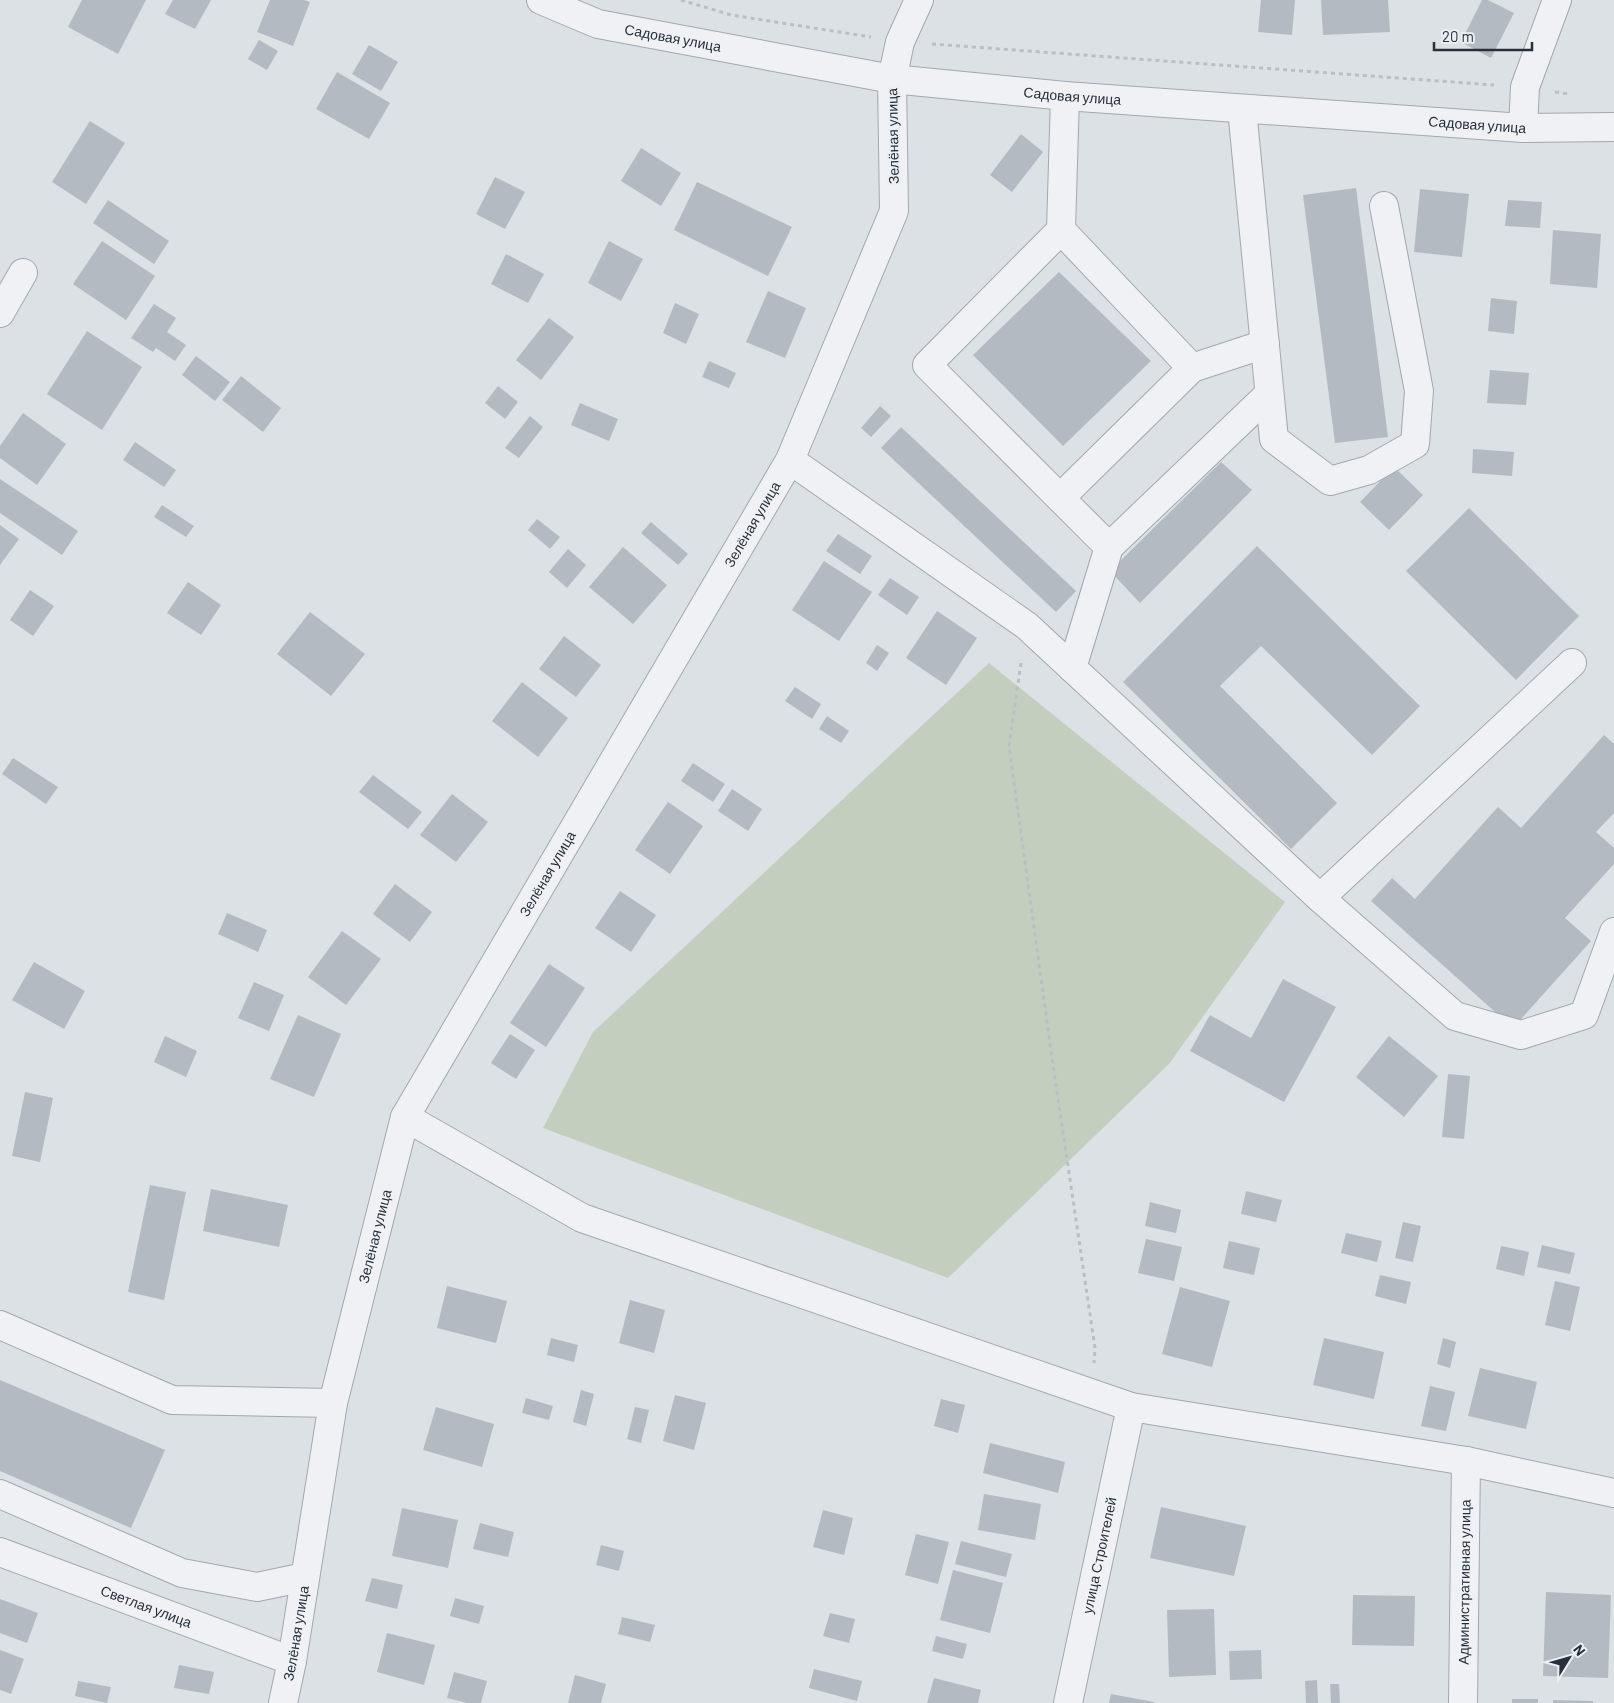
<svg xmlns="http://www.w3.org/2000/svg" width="1614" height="1703" viewBox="0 0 1614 1703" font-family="Barlow,sans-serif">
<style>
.green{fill:#c4cebe}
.building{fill:#b4bac1}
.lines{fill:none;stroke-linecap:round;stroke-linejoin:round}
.minor-casing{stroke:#a2a8ae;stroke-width:30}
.path{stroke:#bbbfc4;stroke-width:3;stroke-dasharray:4 4;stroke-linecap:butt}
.minor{stroke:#eff1f4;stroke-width:28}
.labels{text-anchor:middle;stroke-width:4.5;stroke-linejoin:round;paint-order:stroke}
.street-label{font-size:14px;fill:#27303a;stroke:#ebeff3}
</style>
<rect width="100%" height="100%" fill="#dce1e5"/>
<path class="green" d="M 989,663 L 1285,902 L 1169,1064 L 948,1278 L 543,1128 L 593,1032 Z"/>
<g class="building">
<path d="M 82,0 L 146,0 L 118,54 L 68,27 Z"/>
<path d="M 173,0 L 211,0 L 195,29 L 165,14 Z"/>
<path d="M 270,0 L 304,0 L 310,2 L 293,46 L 257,32 Z"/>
<path d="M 1261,0 L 1295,0 L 1292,35 L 1258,32 Z"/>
<path d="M 1321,0 L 1388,0 L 1390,32 L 1323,35 Z"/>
<path d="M 1482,0 L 1488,0 L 1514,13 L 1491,58 L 1461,42 Z"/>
<path d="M 259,40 L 278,51 L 267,70 L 248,59 Z"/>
<path d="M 369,45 L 398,62 L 381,91 L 352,74 Z"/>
<path d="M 337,72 L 390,103 L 369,139 L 316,109 Z"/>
<path d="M 90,121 L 125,143 L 86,204 L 52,182 Z"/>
<path d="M 1021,134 L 1043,152 L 1012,192 L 990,175 Z"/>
<path d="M 641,148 L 681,173 L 661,206 L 621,181 Z"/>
<path d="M 495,177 L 525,192 L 505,229 L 476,214 Z"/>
<path d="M 697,182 L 792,227 L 768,276 L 674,230 Z"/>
<path d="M 1356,188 L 1388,437 L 1335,443 L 1303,195 Z"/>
<path d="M 1420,189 L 1469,194 L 1462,257 L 1414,252 Z"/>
<path d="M 108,200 L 169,241 L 154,264 L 93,223 Z"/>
<path d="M 1508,200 L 1542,202 L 1540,228 L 1505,226 Z"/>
<path d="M 1553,230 L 1601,234 L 1597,288 L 1550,284 Z"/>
<path d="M 102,241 L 155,276 L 126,320 L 73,284 Z"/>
<path d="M 609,241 L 643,259 L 621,301 L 588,283 Z"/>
<path d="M 506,254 L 544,274 L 528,303 L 491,284 Z"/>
<path d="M 1059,272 L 1151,361 L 1063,446 L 973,355 Z"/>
<path d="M 768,291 L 806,308 L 785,358 L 746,342 Z"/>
<path d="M 1491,298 L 1517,301 L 1514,334 L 1488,331 Z"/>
<path d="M 675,303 L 699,314 L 686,344 L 663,333 Z"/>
<path d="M 154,304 L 176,318 L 167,332 L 186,345 L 175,361 L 156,348 L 153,352 L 131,338 Z"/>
<path d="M 549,318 L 574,337 L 541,380 L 516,360 Z"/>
<path d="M 87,331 L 142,367 L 102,430 L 47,394 Z"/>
<path d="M 196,356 L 230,382 L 215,401 L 182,375 Z"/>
<path d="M 709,361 L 736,373 L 729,388 L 702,377 Z"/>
<path d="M 1490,370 L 1529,373 L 1526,405 L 1487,403 Z"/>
<path d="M 241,376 L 281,408 L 263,432 L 222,400 Z"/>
<path d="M 498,386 L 518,402 L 505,419 L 485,403 Z"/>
<path d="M 580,403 L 618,419 L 609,441 L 571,425 Z"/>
<path d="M 880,406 L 891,416 L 871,437 L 861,428 Z"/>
<path d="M 23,413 L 66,444 L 37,485 L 0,458 L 0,446 Z"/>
<path d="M 530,416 L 543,427 L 519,458 L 505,448 Z"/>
<path d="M 901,427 L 1076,591 L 1056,612 L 881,448 Z"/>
<path d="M 135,442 L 176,470 L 164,487 L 123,460 Z"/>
<path d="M 1473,449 L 1514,452 L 1512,476 L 1472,473 Z"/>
<path d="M 1221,462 L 1252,490 L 1140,603 L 1110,571 Z"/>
<path d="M 1394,467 L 1423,495 L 1389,530 L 1360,502 Z"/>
<path d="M 0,479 L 78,531 L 62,555 L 0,513 Z"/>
<path d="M 162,505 L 194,526 L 186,537 L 154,517 Z"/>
<path d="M 1469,508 L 1579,616 L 1516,680 L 1406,571 Z"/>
<path d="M 537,519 L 560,537 L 550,549 L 528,530 Z"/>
<path d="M 651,522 L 688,554 L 678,565 L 641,533 Z"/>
<path d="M 0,525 L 19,539 L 0,565 Z"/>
<path d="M 838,534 L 872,556 L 860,574 L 826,551 Z"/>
<path d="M 1257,546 L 1420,706 L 1372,755 L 1261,646 L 1220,686 L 1337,803 L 1291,849 L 1123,682 Z"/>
<path d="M 623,547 L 667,585 L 633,624 L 589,587 Z"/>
<path d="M 568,549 L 586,565 L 567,588 L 549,572 Z"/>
<path d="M 824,561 L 872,592 L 839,641 L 792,610 Z"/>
<path d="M 890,578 L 919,597 L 907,615 L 878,595 Z"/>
<path d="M 188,582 L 221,605 L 201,635 L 167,613 Z"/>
<path d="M 30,590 L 54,606 L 33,636 L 10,620 Z"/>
<path d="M 937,611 L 977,638 L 946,685 L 906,658 Z"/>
<path d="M 310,612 L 365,654 L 331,696 L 277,654 Z"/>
<path d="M 564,636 L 601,665 L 576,697 L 539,669 Z"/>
<path d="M 877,645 L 889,653 L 877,671 L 866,663 Z"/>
<path d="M 522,682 L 568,718 L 538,757 L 492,721 Z"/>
<path d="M 795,687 L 821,704 L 812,719 L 785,701 Z"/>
<path d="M 827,716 L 849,731 L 841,743 L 819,729 Z"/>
<path d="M 1604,735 L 1614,744 L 1614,813 L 1596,832 L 1614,848 L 1614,864 L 1565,918 L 1591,941 L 1513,1028 L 1371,901 L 1392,878 L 1415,899 L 1498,807 L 1521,828 Z"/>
<path d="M 13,758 L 58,787 L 46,804 L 2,774 Z"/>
<path d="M 693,763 L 725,784 L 713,802 L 681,781 Z"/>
<path d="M 373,775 L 422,812 L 408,829 L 359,792 Z"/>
<path d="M 732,789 L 762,809 L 748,831 L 718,811 Z"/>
<path d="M 452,794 L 488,822 L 456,862 L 420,835 Z"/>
<path d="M 668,802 L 703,826 L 670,874 L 635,850 Z"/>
<path d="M 395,884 L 432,912 L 410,942 L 373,914 Z"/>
<path d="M 620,891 L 656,915 L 631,952 L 595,928 Z"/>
<path d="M 227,913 L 267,930 L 258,952 L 218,934 Z"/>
<path d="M 342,931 L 381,959 L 346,1005 L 308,977 Z"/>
<path d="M 34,962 L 85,991 L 64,1029 L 12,1000 Z"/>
<path d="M 549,964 L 585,988 L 546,1047 L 510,1023 Z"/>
<path d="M 1283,979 L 1336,1007 L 1284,1102 L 1190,1051 L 1210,1015 L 1251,1038 Z"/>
<path d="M 254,982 L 284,995 L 269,1031 L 238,1018 Z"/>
<path d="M 298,1015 L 341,1034 L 314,1097 L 270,1079 Z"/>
<path d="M 510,1034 L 535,1050 L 516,1079 L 491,1063 Z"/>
<path d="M 165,1036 L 197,1051 L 186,1077 L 154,1062 Z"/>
<path d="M 1389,1036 L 1438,1076 L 1404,1117 L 1356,1077 Z"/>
<path d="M 1448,1074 L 1470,1076 L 1464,1139 L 1442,1137 Z"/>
<path d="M 25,1092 L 53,1098 L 40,1162 L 12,1156 Z"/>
<path d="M 150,1185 L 186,1192 L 164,1300 L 128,1292 Z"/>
<path d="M 211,1189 L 288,1205 L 279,1247 L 203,1231 Z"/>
<path d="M 1246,1191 L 1282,1200 L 1276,1222 L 1241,1214 Z"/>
<path d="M 1150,1202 L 1181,1210 L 1176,1233 L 1145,1226 Z"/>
<path d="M 1403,1222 L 1421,1226 L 1413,1262 L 1395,1258 Z"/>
<path d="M 1346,1233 L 1382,1241 L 1377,1262 L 1341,1253 Z"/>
<path d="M 1146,1239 L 1182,1247 L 1174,1281 L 1138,1273 Z"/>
<path d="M 1229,1241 L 1260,1248 L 1254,1275 L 1223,1268 Z"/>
<path d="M 1542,1245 L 1575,1253 L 1570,1274 L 1537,1267 Z"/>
<path d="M 1501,1246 L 1529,1252 L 1524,1276 L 1496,1269 Z"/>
<path d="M 1380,1275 L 1411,1282 L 1406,1304 L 1375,1296 Z"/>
<path d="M 1555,1281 L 1580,1287 L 1570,1331 L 1545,1325 Z"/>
<path d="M 447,1286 L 507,1301 L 496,1343 L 437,1328 Z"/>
<path d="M 1180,1287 L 1230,1301 L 1212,1367 L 1162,1354 Z"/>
<path d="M 630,1300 L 665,1310 L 654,1353 L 619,1343 Z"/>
<path d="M 551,1338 L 578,1345 L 574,1362 L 547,1355 Z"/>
<path d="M 1324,1338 L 1384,1352 L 1374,1399 L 1313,1385 Z"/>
<path d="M 1443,1338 L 1456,1342 L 1450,1368 L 1437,1364 Z"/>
<path d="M 1480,1368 L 1537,1382 L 1526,1429 L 1468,1416 Z"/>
<path d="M 0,1380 L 165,1450 L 131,1528 L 0,1471 Z"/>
<path d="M 1430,1386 L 1455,1392 L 1446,1431 L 1421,1426 Z"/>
<path d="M 581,1390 L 594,1394 L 586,1426 L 573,1422 Z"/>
<path d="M 675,1395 L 706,1403 L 694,1450 L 663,1441 Z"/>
<path d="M 526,1398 L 553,1406 L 549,1420 L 522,1413 Z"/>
<path d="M 941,1399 L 965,1405 L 958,1433 L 934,1426 Z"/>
<path d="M 436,1407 L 494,1424 L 482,1467 L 423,1450 Z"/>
<path d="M 635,1407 L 649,1410 L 641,1443 L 627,1439 Z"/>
<path d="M 990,1443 L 1065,1462 L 1058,1493 L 983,1473 Z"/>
<path d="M 984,1494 L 1041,1504 L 1035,1540 L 978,1530 Z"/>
<path d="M 1161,1507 L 1246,1526 L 1234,1576 L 1150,1558 Z"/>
<path d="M 402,1508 L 458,1520 L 448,1568 L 392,1556 Z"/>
<path d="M 823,1510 L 853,1518 L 844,1555 L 813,1547 Z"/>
<path d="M 480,1523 L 514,1532 L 508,1557 L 473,1549 Z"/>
<path d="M 916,1534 L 949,1542 L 938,1584 L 905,1575 Z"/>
<path d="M 961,1541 L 1012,1554 L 1006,1577 L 955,1564 Z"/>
<path d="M 601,1545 L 624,1551 L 619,1571 L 596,1565 Z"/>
<path d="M 953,1570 L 1003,1583 L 990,1633 L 940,1620 Z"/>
<path d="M 372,1578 L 403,1585 L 397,1609 L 365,1601 Z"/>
<path d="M 1546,1592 L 1611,1595 L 1608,1678 L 1543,1676 Z"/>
<path d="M 1353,1595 L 1415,1596 L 1414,1646 L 1352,1645 Z"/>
<path d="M 455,1598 L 484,1606 L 479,1624 L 450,1616 Z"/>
<path d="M 0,1599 L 38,1613 L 27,1643 L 0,1633 Z"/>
<path d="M 1214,1609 L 1216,1675 L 1169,1677 L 1167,1610 Z"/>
<path d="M 830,1613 L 855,1619 L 849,1643 L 823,1636 Z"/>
<path d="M 622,1617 L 655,1625 L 650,1642 L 618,1634 Z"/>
<path d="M 387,1633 L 435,1645 L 424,1685 L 377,1672 Z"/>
<path d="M 936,1636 L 967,1644 L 963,1659 L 932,1651 Z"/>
<path d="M 0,1650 L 24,1659 L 11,1694 L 0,1690 Z"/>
<path d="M 1261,1650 L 1262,1679 L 1230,1680 L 1229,1651 Z"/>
<path d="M 179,1665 L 214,1672 L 209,1694 L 174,1688 Z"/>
<path d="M 814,1669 L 862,1681 L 857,1701 L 809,1688 Z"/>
<path d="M 454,1672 L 487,1681 L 481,1703 L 467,1703 L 447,1698 Z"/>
<path d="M 575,1675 L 606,1684 L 601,1703 L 568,1703 Z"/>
<path d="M 934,1678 L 981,1690 L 978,1703 L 927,1703 Z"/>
<path d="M 1317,1680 L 1318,1703 L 1306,1703 L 1305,1681 Z"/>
<path d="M 78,1681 L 111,1687 L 107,1703 L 75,1696 Z"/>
<path d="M 1330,1684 L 1339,1684 L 1340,1703 L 1331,1703 Z"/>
<path d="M 1111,1694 L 1154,1702 L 1154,1703 L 1109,1703 Z"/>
<rect x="1512" y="1699" width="26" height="4"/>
<path d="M 1553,1700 L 1593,1701 L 1593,1703 L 1553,1703 Z"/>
</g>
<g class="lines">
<defs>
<g id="minor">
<path id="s1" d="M 541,0 L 598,24 L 892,79 L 1065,96 L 1523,128 L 1614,127"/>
<path d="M 1065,96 L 1061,230 L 1192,368"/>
<path d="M 1242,109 L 1274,439 L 1330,481 L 1369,470 L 1415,444 L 1419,391 L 1384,206"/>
<path d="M 1523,128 L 1525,87 L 1557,0"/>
<path d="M 1061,230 L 927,365 L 1060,498 L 1192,368 L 1265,344"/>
<path d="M 0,313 L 23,273"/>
<path d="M 790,460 L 1027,626 L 1320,898 L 1455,1016 L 1521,1035 L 1584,1015 L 1614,932"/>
<path d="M 1060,498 L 1109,547 L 1269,394"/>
<path d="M 1072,668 L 1109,547"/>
<path d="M 1320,898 L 1572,663"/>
<path d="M 405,1117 L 582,1218 L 1131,1407 L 1466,1461 L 1614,1493"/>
<path d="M 0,1325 L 172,1400 L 333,1403"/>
<path d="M 0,1494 L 182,1573 L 257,1587 L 305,1577"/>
<path id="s2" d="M 0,1552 L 292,1661"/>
<path id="s3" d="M 283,1703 L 292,1661 L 333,1403 L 405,1117 L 790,460 L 894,211 L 892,79 L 900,42 L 919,0"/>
<path id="s4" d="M 1068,1703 L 1131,1407"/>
<path id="s5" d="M 1463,1703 L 1466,1461"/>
</g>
</defs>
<use href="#minor" class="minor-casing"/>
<g class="path">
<path d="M 681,0 L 731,15 L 871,37"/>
<path d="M 932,44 L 1494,85"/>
<path d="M 1555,92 L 1569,94"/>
<path d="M 1021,663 L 1009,746 L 1052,1058 L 1095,1348 L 1094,1363"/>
</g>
<use href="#minor" class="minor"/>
</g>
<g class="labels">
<g class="street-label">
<text dy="5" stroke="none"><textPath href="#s1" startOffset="138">Садовая улица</textPath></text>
<text dy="5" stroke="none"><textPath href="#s1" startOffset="542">Садовая улица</textPath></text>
<text dy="5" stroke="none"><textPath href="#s1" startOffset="948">Садовая улица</textPath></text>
<text transform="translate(893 136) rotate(-91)" y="5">Зелёная улица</text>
<text dy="5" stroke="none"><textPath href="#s3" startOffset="1286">Зелёная улица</textPath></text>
<text dy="5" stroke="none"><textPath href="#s3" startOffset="881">Зелёная улица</textPath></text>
<text dy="5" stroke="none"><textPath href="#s3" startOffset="476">Зелёная улица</textPath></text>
<text dy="5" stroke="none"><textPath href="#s4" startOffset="151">улица Строителей</textPath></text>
<text dy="5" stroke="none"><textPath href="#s5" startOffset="121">Административная улица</textPath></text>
<text dy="5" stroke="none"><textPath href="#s2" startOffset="156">Светлая улица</textPath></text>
<text dy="5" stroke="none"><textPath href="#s3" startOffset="71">Зелёная улица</textPath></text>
</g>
</g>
<g transform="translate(1569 1658) rotate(53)" stroke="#ebeff3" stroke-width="4" paint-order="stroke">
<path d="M0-4L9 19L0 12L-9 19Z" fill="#27303a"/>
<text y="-8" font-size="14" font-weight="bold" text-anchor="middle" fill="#27303a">N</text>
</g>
<path d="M1434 42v8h98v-8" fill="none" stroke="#27303a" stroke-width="2.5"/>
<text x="1442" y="42" font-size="15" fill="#27303a" stroke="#ebeff3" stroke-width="4" paint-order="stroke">20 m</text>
</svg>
